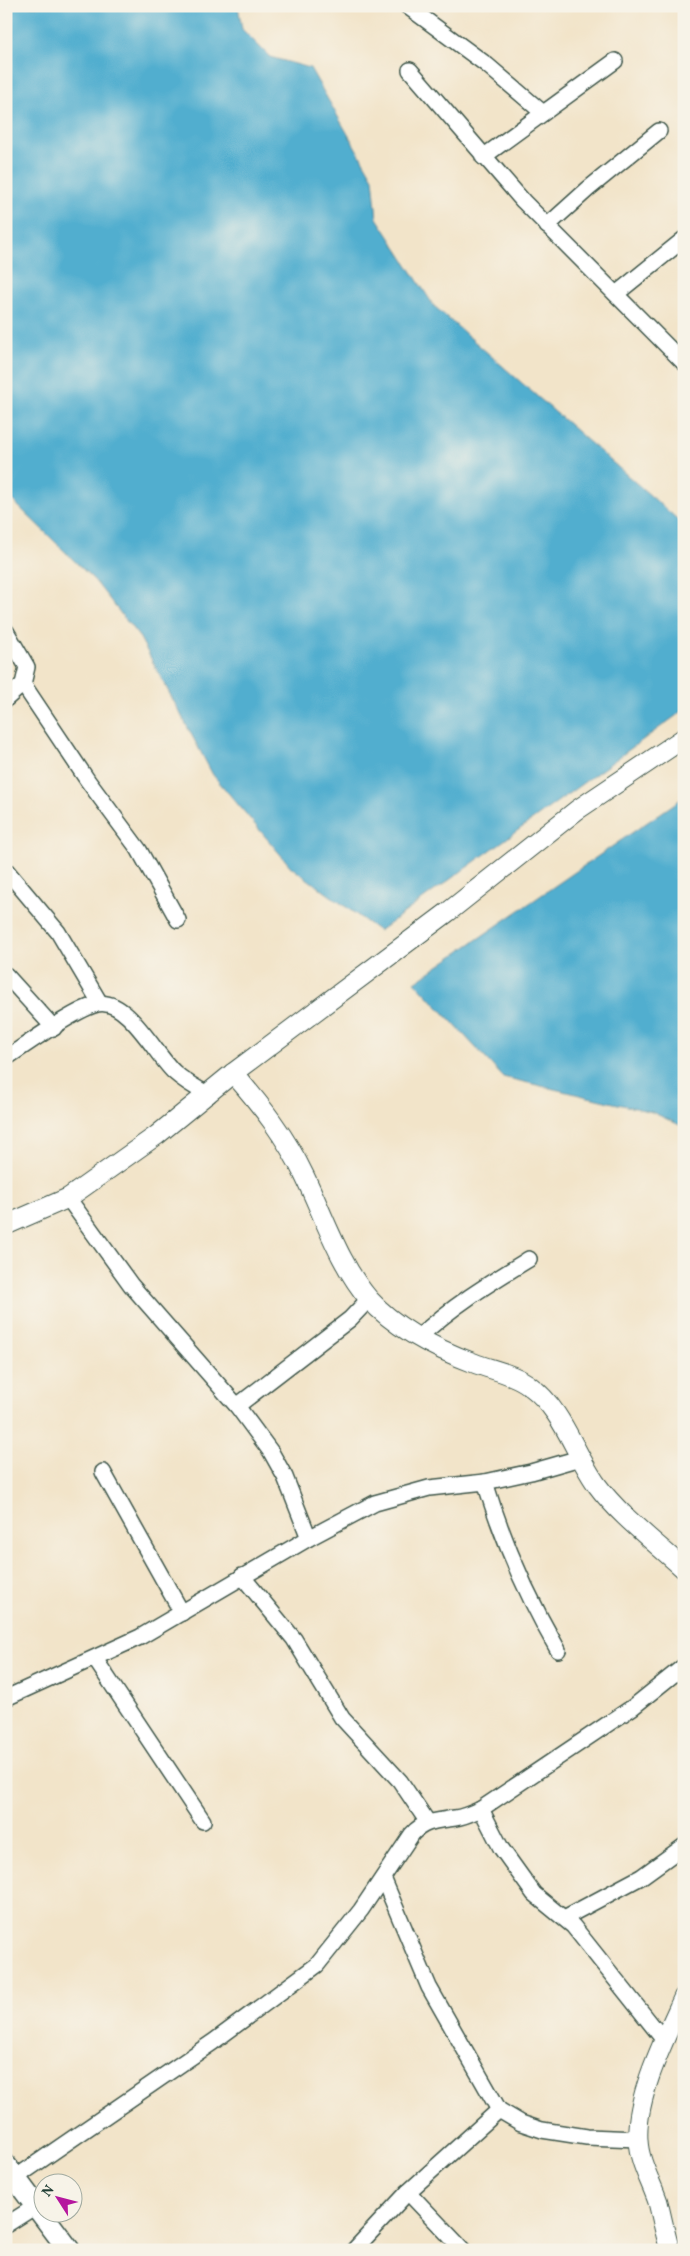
<svg xmlns="http://www.w3.org/2000/svg" width="690" height="2256" viewBox="0 0 690 2256" font-family="Vollkorn,serif">
<style>
.water{fill:#51aecf;stroke:#387682}
.lines{fill:none;stroke-linecap:round;stroke-linejoin:round}
.minor-casing{stroke:#3f564a;stroke-width:18}
.tertiary-casing{stroke:#3f564a;stroke-width:21}
.secondary-casing{stroke:#3f564a;stroke-width:24}
.minor{stroke:#fff;stroke-width:15}
.tertiary{stroke:#fff;stroke-width:19}
.secondary{stroke:#fff;stroke-width:21}
</style>
<rect width="100%" height="100%" fill="#f7f3e8"/>
<filter id="ink" filterUnits="userSpaceOnUse"><feTurbulence type="fractalNoise" baseFrequency=".02" numOctaves="2"/><feDisplacementMap in="SourceGraphic" scale="10" xChannelSelector="R" yChannelSelector="G"/><feConvolveMatrix kernelMatrix="1 2 1 2 8 2 1 2 1" color-interpolation-filters="sRGB"/></filter>
<filter id="wash" filterUnits="userSpaceOnUse"><feTurbulence type="fractalNoise" baseFrequency=".0096" numOctaves="4" result="noise"/><feDisplacementMap in="SourceGraphic" scale="20" xChannelSelector="R" yChannelSelector="G"/><feGaussianBlur stdDeviation="1.12" result="paint"/><feColorMatrix in="noise" values="0 0 0 0 0 0 0 0 0 0 0 0 0 0 0 0 0 1.4 0 .05"/><feComposite in="paint" operator="in"/></filter>
<g filter="url(#wash)">
<rect width="100%" height="100%" fill="#f2e4c9"/>
<g class="water">
<path d="M 6,6 L 238,6 L 242,29 L 270,57 L 310,68 L 373,178 L 377,218 L 434,306 L 684,525 L 684,710 L 379,931 L 291,867 L 213,775 L 140,638 L 95,581 L 6,494 Z"/>
<path d="M 684,797 L 684,1127 L 652,1112 L 503,1077 L 415,982 Z"/>
</g>
</g>
<g filter="url(#ink)">
<g class="lines">
<defs>
<g id="minor">
<path d="M 407,6 L 487,65 L 543,113"/>
<path d="M 410,70 L 523,201 L 684,363"/>
<path d="M 483,157 L 615,61"/>
<path d="M 547,226 L 588,189 L 659,131"/>
<path d="M 616,294 L 684,239"/>
<path d="M 6,631 L 27,667 L 23,684 L 6,699"/>
<path d="M 23,684 L 88,781 L 139,850 L 178,920"/>
<path d="M 6,870 L 58,932 L 100,1003"/>
<path d="M 6,975 L 54,1028"/>
<path d="M 6,1058 C 26,1045 77,1008 98,1004 C 127,998 155,1054 174,1072 C 185,1082 196,1088 209,1095"/>
<path d="M 68,1198 L 131,1285 L 237,1406 L 271,1452 L 285,1477 L 309,1538"/>
<path d="M 418,1338 C 452,1306 490,1283 529,1259"/>
<path d="M 237,1406 L 350,1319 L 369,1299"/>
<path d="M 103,1472 L 182,1613"/>
<path d="M 485,1482 C 503,1542 527,1596 558,1650"/>
<path d="M 242,1576 L 294,1639 L 342,1718 L 400,1781 L 427,1821"/>
<path d="M 95,1659 L 203,1821"/>
<path d="M 6,1698 L 140,1637 L 309,1538 L 375,1503 L 429,1488 L 485,1482 L 531,1472 L 580,1458"/>
<path d="M 481,1809 L 501,1848 L 534,1894 L 573,1926 L 663,2039"/>
<path d="M 383,1878 L 429,1987 L 499,2110 L 521,2123 L 542,2130 L 587,2137 L 638,2139"/>
<path d="M 564,1918 L 641,1877 L 684,1846"/>
<path d="M 15,2178 L 213,2042 L 317,1965 L 361,1910 L 412,1834 C 425,1820 437,1821 455,1818 C 464,1817 472,1813 481,1809 L 633,1707 L 684,1666"/>
<path d="M 408,2192 L 463,2250"/>
<path d="M 6,2225 L 36,2206"/>
<path d="M 354,2250 L 408,2192 L 499,2110"/>
</g>
<g id="tertiary">
<path d="M 233,1073 C 261,1105 286,1137 304,1175 C 324,1216 339,1264 369,1299 C 397,1330 436,1349 474,1363 C 492,1370 515,1374 530,1386 C 563,1410 574,1453 597,1485 C 619,1515 656,1543 684,1569"/>
<path d="M 6,1225 L 68,1198 L 157,1135 L 233,1073 L 448,912 L 577,810 L 684,738"/>
<path d="M 670,2250 C 665,2234 662,2218 658,2202 C 651,2181 639,2162 638,2140 C 635,2097 666,2036 684,1996"/>
</g>
<path id="secondary" d="M 6,2166 L 69,2250"/>
</defs>
<use href="#minor" class="minor-casing"/>
<use href="#tertiary" class="tertiary-casing"/>
<use href="#secondary" class="secondary-casing"/>
<use href="#minor" class="minor"/>
<use href="#tertiary" class="tertiary"/>
<use href="#secondary" class="secondary"/>
</g>
</g>
<rect width="690" height="2256" fill="none" stroke="#f7f3e8" stroke-width="25"/>
<g transform="translate(58 2198) rotate(306)"><circle r="24" fill="#f7f3e8" stroke="#a1aaa0"/>
<path d="M0-4L9 19L0 12L-9 19Z" fill="#b5179e"/>
<text y="-8" font-size="14" font-weight="bold" text-anchor="middle" fill="#1f3d34">N</text>
</g>
</svg>
